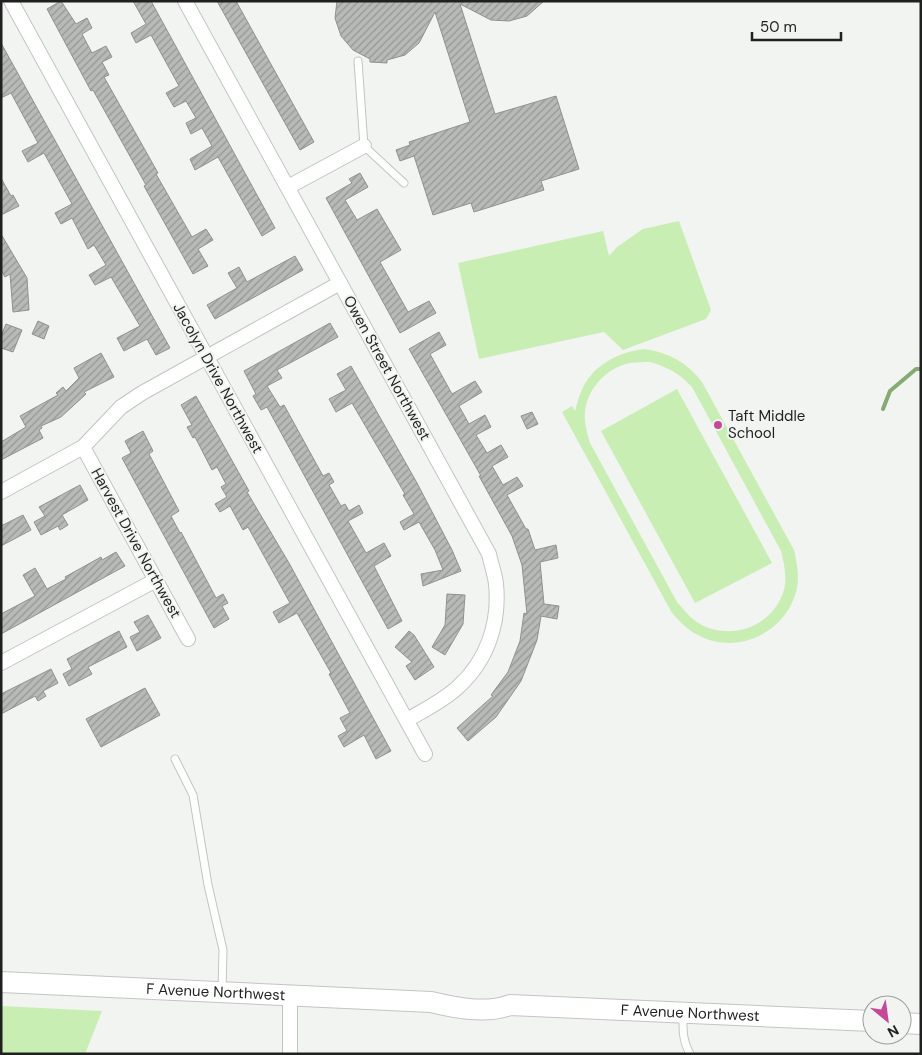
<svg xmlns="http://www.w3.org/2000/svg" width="922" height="1055" viewBox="0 0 922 1055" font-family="'DM Sans',sans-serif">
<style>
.park{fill:#c8eeb4;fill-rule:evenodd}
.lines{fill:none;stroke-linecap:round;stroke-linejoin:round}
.stream{stroke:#87a974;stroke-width:4}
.building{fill:url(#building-hatch);stroke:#8f928e}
.lane-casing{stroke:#c2c5c1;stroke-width:9}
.street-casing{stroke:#c2c5c1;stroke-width:16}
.secondary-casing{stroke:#c2c5c1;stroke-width:22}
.lane{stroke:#fff;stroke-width:7}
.street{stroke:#fff;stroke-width:14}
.secondary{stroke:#fff;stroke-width:20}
.poi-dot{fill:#c54998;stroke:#f1f4f0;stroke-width:2}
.labels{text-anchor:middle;stroke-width:4;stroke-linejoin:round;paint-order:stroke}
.street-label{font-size:15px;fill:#1f201f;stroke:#f1f4f0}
.poi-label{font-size:15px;fill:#1f201f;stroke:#f1f4f0;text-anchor:start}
</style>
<defs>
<pattern id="building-hatch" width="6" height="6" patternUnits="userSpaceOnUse" patternTransform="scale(1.25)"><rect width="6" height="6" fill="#b7bab6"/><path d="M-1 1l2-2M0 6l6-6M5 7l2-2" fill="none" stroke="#949793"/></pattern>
</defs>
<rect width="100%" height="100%" fill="#f1f4f0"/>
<g class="park">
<path d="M 679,221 L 711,310 L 706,319 L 623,350 L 604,332 L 479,359 L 458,263 L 603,231 L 609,256 L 617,247 L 643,229 Z"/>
<path d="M 644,349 C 668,352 688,363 702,382 L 794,550 C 797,563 800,578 796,592 C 785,633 736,656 698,635 C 688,630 680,622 672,613 L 562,412 L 572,406 L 575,411 C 577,405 578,398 581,392 C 591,366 618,352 644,349 ZM 650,362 C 668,367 680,374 692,387 L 781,551 C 784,564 788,579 783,593 C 771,627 731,641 700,624 C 690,618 684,610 677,602 L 590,443 C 587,432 584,423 585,412 C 587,388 608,367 630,363 C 637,362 644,362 650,362 Z"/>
<path d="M 677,389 L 772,563 L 695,603 L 601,431 Z"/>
<path d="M 1,1006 L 102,1011 L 85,1054 L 1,1054 Z"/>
</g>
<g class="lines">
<path class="stream" d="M 883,409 L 890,391 L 916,369 L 921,369"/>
</g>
<g class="building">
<path d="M 61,1 L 76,24 L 87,18 L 92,28 L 82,34 L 92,53 L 106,46 L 112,57 L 102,62 L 109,75 L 104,77 L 158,173 L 156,174 L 192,237 L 206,229 L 213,240 L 198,249 L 208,266 L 193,274 L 144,186 L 146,185 L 93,90 L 91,91 L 47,9 Z"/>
<path d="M 133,1 L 151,1 L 275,228 L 262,236 L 218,157 L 195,170 L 190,159 L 212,146 L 202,128 L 191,134 L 186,123 L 196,118 L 186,101 L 174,107 L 166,93 L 179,86 L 151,35 L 136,43 L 131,33 L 146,24 Z"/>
<path d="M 217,1 L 236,1 L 314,142 L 300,150 Z"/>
<path d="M 337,1 L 544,1 L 527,16 L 509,21 L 491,20 L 460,4 L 495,114 L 556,96 L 579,169 L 541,181 L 544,190 L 474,212 L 471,203 L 433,215 L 414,156 L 400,161 L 396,150 L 410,145 L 409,142 L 470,122 L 435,12 L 419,43 L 405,55 L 387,60 L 387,63 L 370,62 L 370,59 L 353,50 L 341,36 L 335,18 Z"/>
<path d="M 1,43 L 170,348 L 156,355 L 147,339 L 124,351 L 117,338 L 140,326 L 111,277 L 95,285 L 89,275 L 106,265 L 94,245 L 88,249 L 72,218 L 61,224 L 55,213 L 72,204 L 44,153 L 28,162 L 22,151 L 38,143 L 11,93 L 1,98 Z"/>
<path d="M 360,173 L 368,187 L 345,200 L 357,220 L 377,209 L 394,238 L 401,250 L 380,262 L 408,312 L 429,301 L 436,313 L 400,333 L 326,198 L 352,183 L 349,179 Z"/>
<path d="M 1,178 L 11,196 L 13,195 L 19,206 L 1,215 Z"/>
<path d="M 1,234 L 27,278 L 29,310 L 13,312 L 10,274 L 5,277 L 1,270 Z"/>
<path d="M 295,256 L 303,270 L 215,319 L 207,305 L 237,288 L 228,273 L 239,267 L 247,282 Z"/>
<path d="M 38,321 L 49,326 L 44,339 L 32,334 Z"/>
<path d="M 330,323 L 338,337 L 277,370 L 282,378 L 267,386 L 280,407 L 284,405 L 323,476 L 329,473 L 334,482 L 329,485 L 341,506 L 345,504 L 349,511 L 359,505 L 363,513 L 348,521 L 366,553 L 384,543 L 391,556 L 374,566 L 402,621 L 388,629 L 267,407 L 261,410 L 253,396 L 256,394 L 244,371 Z"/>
<path d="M 6,324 L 22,330 L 13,352 L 1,348 L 1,336 Z"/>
<path d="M 439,332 L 446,345 L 430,354 L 452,394 L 475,381 L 482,392 L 459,406 L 469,424 L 485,415 L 491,427 L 476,435 L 487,453 L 501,445 L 508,457 L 492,466 L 503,485 L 517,477 L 523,486 L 507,495 L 526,529 L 528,529 L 535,550 L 556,545 L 558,558 L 540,562 L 544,604 L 559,606 L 557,619 L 541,616 L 537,640 L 521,681 L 496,717 L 468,741 L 457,728 L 493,696 L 491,695 L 508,672 L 520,641 L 524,613 L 527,614 L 522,565 L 512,536 L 479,476 L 481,476 L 409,349 Z"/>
<path d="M 101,353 L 114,377 L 84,392 L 86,394 L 61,417 L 41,426 L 42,428 L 39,430 L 43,438 L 1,460 L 1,442 L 26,427 L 20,416 L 58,395 L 56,393 L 63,387 L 66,391 L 79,378 L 74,368 Z"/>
<path d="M 351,366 L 417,483 L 452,550 L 461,571 L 423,586 L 421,574 L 443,570 L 435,550 L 419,522 L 404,530 L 400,522 L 414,514 L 403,495 L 405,494 L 352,403 L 336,412 L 329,399 L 346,390 L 337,374 Z"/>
<path d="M 196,396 L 249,491 L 247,492 L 289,563 L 391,751 L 376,759 L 364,735 L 344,747 L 338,736 L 347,731 L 340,718 L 350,713 L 329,674 L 331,673 L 297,613 L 279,623 L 273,612 L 290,603 L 248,527 L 243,530 L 230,506 L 220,512 L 215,504 L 227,497 L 221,487 L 226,484 L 217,467 L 212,470 L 195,437 L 193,438 L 187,427 L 192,425 L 181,405 Z"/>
<path d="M 532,412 L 538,424 L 527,429 L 521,416 Z"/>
<path d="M 143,431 L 153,451 L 149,454 L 179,511 L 171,516 L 180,533 L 181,532 L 216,598 L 223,594 L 228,603 L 222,606 L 229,619 L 214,628 L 122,458 L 131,453 L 125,441 Z"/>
<path d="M 80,485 L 88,500 L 62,515 L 68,525 L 60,530 L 58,526 L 41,535 L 34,522 L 45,516 L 39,507 Z"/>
<path d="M 23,515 L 31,530 L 1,546 L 1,526 Z"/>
<path d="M 116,552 L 125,566 L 1,634 L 1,614 L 35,596 L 23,575 L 35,568 L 47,589 L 66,579 L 65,577 L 101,557 L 102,560 Z"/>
<path d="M 447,594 L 465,595 L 463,624 L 445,655 L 432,647 L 445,625 Z"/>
<path d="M 148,615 L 161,638 L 137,651 L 130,637 L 140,632 L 134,622 Z"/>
<path d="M 119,631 L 127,647 L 88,667 L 92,674 L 69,686 L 63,674 L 72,669 L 67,659 Z"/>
<path d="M 409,631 L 414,635 L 434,667 L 415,680 L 406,666 L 412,662 L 395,647 Z"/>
<path d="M 51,669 L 58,683 L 43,691 L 46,696 L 38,701 L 35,696 L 1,714 L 1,694 Z"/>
<path d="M 145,688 L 160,715 L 101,747 L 86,719 Z"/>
</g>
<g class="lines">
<defs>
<g id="lane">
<path d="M 358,61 L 364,146 L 404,183"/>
<path d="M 175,759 L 193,795 L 208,885 L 223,950 L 222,991"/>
<path d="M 683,1013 C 683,1029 682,1040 690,1054"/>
</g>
<g id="street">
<path d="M 11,1 L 425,754"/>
<path d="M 185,1 L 489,554 C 491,564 495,574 496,584 C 500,623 487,661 458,687 C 443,701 424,710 407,720"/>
<path d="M 288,187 L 364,146"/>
<path d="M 83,447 L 188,639"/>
<path d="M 1,492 L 83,447 L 121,407 L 142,393 L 340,283"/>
<path d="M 1,663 L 156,580"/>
<path d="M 290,1054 L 290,995"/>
</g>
<g id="secondary">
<path id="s1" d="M 1,982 L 431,1002 C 456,1008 486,1014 510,1005 L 872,1021"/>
<path d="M 902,1023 L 921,1024"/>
</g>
</defs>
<use href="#lane" class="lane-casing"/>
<use href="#street" class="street-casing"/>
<use href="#secondary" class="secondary-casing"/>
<use href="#lane" class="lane"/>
<use href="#street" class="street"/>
<use href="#secondary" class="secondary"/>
</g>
<circle class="poi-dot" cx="718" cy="425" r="5"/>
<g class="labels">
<g class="street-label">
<text transform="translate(387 368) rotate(61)" y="5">Owen Street Northwest</text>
<text transform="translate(218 378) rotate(61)" y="5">Jacolyn Drive Northwest</text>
<text transform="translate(136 543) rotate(61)" y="5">Harvest Drive Northwest</text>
<text dy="5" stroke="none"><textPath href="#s1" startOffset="215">F Avenue Northwest</textPath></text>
<text dy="5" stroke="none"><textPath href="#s1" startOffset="691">F Avenue Northwest</textPath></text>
</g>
<g class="poi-label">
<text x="728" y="421">Taft Middle<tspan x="728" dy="17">School</tspan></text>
</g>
</g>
<rect width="922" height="1055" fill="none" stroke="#1f201f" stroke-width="5"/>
<g transform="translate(887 1020) rotate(151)"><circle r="24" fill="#f1f4f0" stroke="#9d9f9c"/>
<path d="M0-4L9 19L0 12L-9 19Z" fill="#c54998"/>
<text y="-8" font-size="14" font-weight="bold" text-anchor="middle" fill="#1f201f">N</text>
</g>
<path d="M752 32v8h89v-8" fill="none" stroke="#1f201f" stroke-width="2.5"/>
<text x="760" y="32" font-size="15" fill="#1f201f" stroke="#f1f4f0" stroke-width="4" paint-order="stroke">50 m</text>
</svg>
